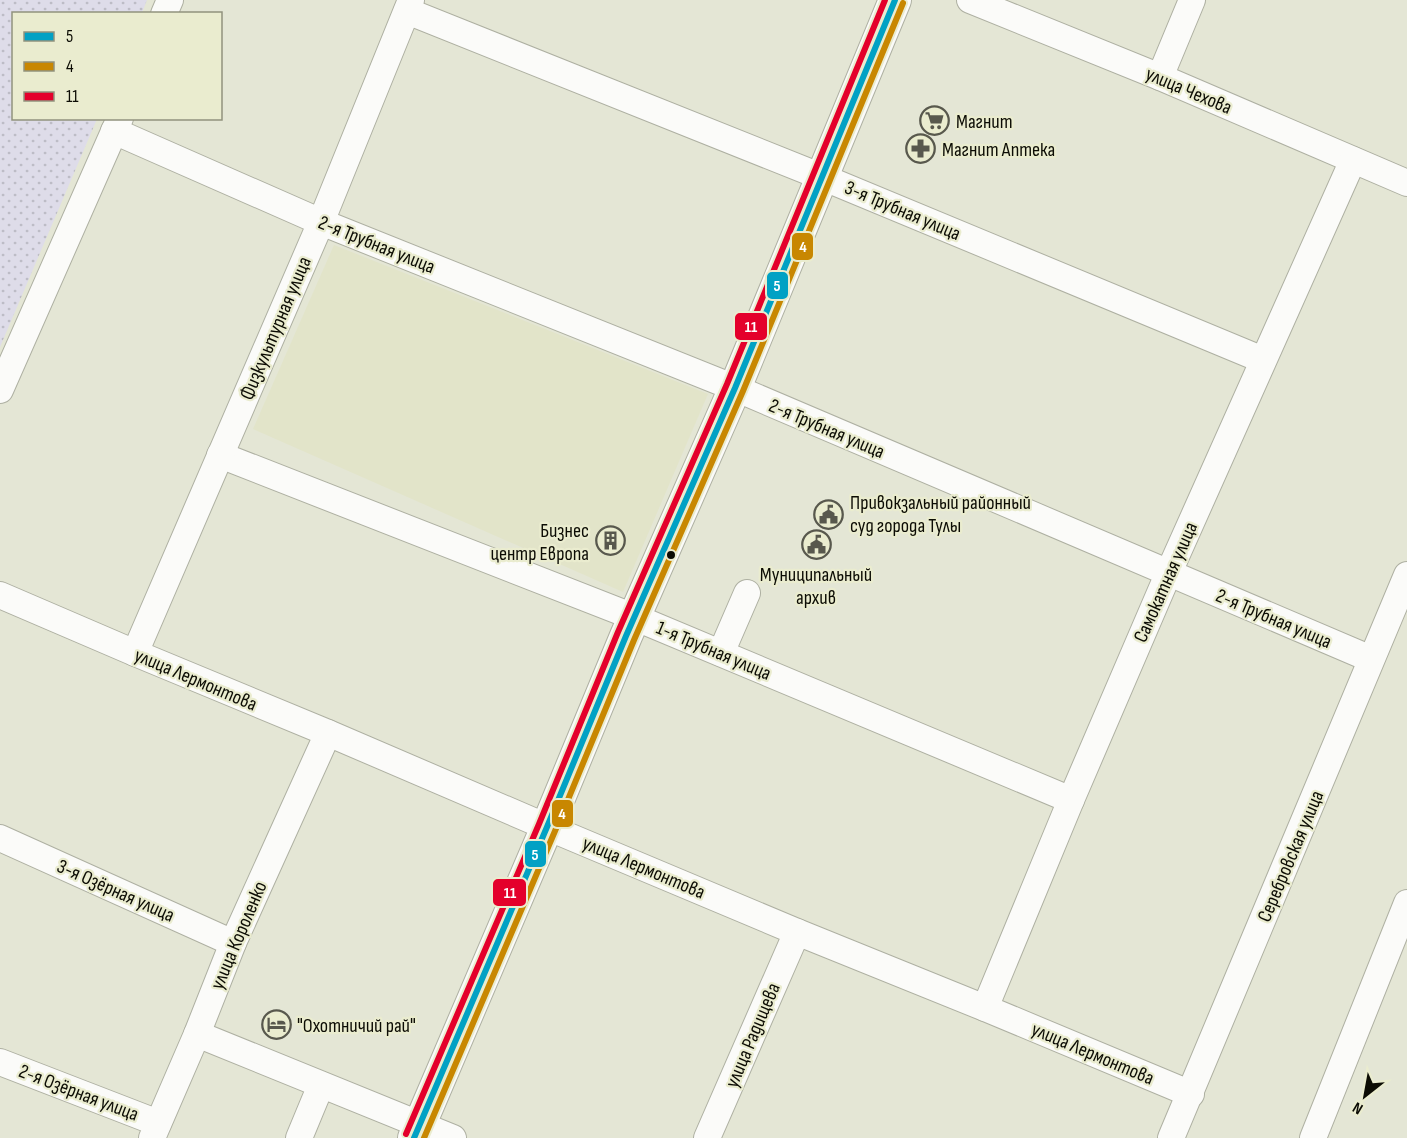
<svg xmlns="http://www.w3.org/2000/svg" width="1407" height="1138" viewBox="0 0 1407 1138" font-family="'Sofia Sans Condensed',sans-serif">
<style>
.built{fill:#e2e4c9}
.park{fill:url(#park-dots)}
.lines{fill:none;stroke-linecap:round;stroke-linejoin:round}
.minor-casing{stroke:#aeb0a2;stroke-width:28}
.major-casing{stroke:#aeb0a2;stroke-width:34}
.minor{stroke:#fbfbf9;stroke-width:26}
.major{stroke:#fbfbf9;stroke-width:32}
.bus-1-casing{stroke:#eaeccf;stroke-width:10}
.bus-2-casing{stroke:#eaeccf;stroke-width:10}
.bus-3-casing{stroke:#eaeccf;stroke-width:10}
.bus-1{stroke:#01a1c4;stroke-width:6}
.bus-2{stroke:#c88701;stroke-width:6}
.bus-3{stroke:#e4002b;stroke-width:6}
.bus-dot{fill:#0c0c04;stroke:#eaeccf;stroke-width:2}
.labels{text-anchor:middle;stroke-width:4.5;stroke-linejoin:round;paint-order:stroke}
.street-label{font-size:20px;fill:#0c0c04;stroke:#eaeccf}
.poi-label{font-size:20px;fill:#0c0c04;stroke:#eaeccf;text-anchor:start}
.line-badge{stroke:#eaeccf;stroke-width:2}
.badge-label{font-size:16px;text-anchor:middle;font-weight:bold;fill:#fff}
</style>
<defs>
<pattern id="park-dots" width="8" height="8" patternUnits="userSpaceOnUse" patternTransform="scale(1.5)"><rect width="8" height="8" fill="#dedce9"/><path d="M2 2h.1M6 6h.1" fill="none" stroke="#bdbcc6" stroke-width="1.8" stroke-linecap="round"/></pattern>
</defs>
<rect width="100%" height="100%" fill="#e4e6d5"/>
<path class="built" d="M 334,245 L 708,394 L 623,592 L 253,429 Z"/>
<path class="park" d="M 0,0 L 147,0 L 142,13 L 14,14 L 14,118 L 97,119 L 0,347 Z"/>
<g class="lines">
<defs>
<g id="minor">
<path d="M 970,0 L 1160,77 L 1407,183"/>
<path d="M 407,11 L 822,177 L 1263,360"/>
<path d="M 164,14 L 170,0"/>
<path d="M 1160,77 L 1192,0"/>
<path d="M 114,131 L 321,222 L 735,388 L 1371,659"/>
<path d="M 0,390 L 120,118"/>
<path d="M 220,455 L 634,617 L 1071,800"/>
<path d="M 0,595 L 135,653 L 328,733 L 547,827 L 797,932 L 985,1008 L 1191,1094"/>
<path d="M 135,653 L 321,222 L 411,0"/>
<path d="M 721,653 L 747,593"/>
<path d="M 0,838 L 233,943"/>
<path d="M 985,1008 L 1071,800 L 1169,572 L 1353,160"/>
<path d="M 197,1034 L 453,1138"/>
<path d="M 0,1062 L 158,1123"/>
<path d="M 152,1138 L 197,1034 L 233,943 L 328,733"/>
<path d="M 299,1138 L 321,1085"/>
<path d="M 707,1138 L 797,932"/>
<path d="M 1171,1138 L 1407,575"/>
<path d="M 1313,1138 L 1407,903"/>
</g>
<path id="major" d="M 414,1138 L 547,827 L 626,636 L 735,388 L 895,0"/>
</defs>
<use href="#minor" class="minor-casing"/>
<use href="#major" class="major-casing"/>
<use href="#minor" class="minor"/>
<use href="#major" class="major"/>
<defs>
<path id="bus-1" d="M 414,1138 L 547,827 L 626,636 L 735,388 L 895,0"/>
<path id="bus-2" d="M 424,1138 L 555,831 L 634,640 L 743,391 L 903,3"/>
<path id="bus-3" d="M 406,1134 L 539,824 L 618,632 L 727,384 L 885,0"/>
</defs>
<use href="#bus-1" class="bus-1-casing"/>
<use href="#bus-2" class="bus-2-casing"/>
<use href="#bus-3" class="bus-3-casing"/>
<use href="#bus-1" class="bus-1"/>
<use href="#bus-2" class="bus-2"/>
<use href="#bus-3" class="bus-3"/>
</g>
<defs>
<symbol id="supermarket-ring" viewBox="-11 -11 22 22"><circle r="9.5" fill="#eaeccf" stroke="#58584d" stroke-width="1.5"/><path d="M-6-5.5h2.5l.6 2H6L4.5 2H-2.5L-4.4-4H-6ZM-1.5 3.2a1.3 1.3 0 1 0 .1 0ZM3 3.2a1.3 1.3 0 1 0 .1 0Z" fill="#58584d"/></symbol>
<symbol id="pharmacy-ring" viewBox="-11 -11 22 22"><circle r="9.5" fill="#eaeccf" stroke="#58584d" stroke-width="1.5"/><path d="M-2-6h4v4h4v4h-4v4h-4v-4h-4v-4h4Z" fill="#58584d"/></symbol>
<symbol id="civic-ring" viewBox="-11 -11 22 22"><circle r="9.5" fill="#eaeccf" stroke="#58584d" stroke-width="1.5"/><path d="M-.6-6.5H3V-4.5H.6V-3L4-1V1h2V6H-6V1h2V-1L-.6-3ZM-1.2 2.5V6h2.4V2.5Z" fill="#58584d"/></symbol>
<symbol id="building-ring" viewBox="-11 -11 22 22"><circle r="9.5" fill="#eaeccf" stroke="#58584d" stroke-width="1.5"/><path d="M-4-6H4V6H1V3H-1V6H-4ZM-2.5-4.3h1.7v1.8h-1.7ZM.8-4.3h1.7v1.8H.8ZM-2.5-1h1.7V.8h-1.7ZM.8-1h1.7V.8H.8Z" fill="#58584d"/></symbol>
<symbol id="hotel-ring" viewBox="-11 -11 22 22"><circle r="9.5" fill="#eaeccf" stroke="#58584d" stroke-width="1.5"/><path d="M-6-4.5h1.5V1H6V5H4.5V3h-9V5H-6ZM-4 0a1.8 1.8 0 1 1 3.6 0ZM.5 0V-2.5h3Q6-2.5 6 0Z" fill="#58584d"/></symbol>
</defs>
<g fill-rule="evenodd">
<use href="#supermarket-ring" x="918" y="104" width="33" height="33"/>
<use href="#pharmacy-ring" x="904" y="132" width="33" height="33"/>
<use href="#civic-ring" x="812" y="498" width="33" height="33"/>
<use href="#building-ring" x="594" y="524" width="33" height="33"/>
<use href="#civic-ring" x="800" y="528" width="33" height="33"/>
<use href="#hotel-ring" x="260" y="1008" width="33" height="33"/>
</g>
<circle class="bus-dot" cx="671" cy="555" r="5"/>
<g class="labels">
<g class="street-label">
<text transform="translate(1189 90) rotate(23)" y="7">улица Чехова</text>
<text transform="translate(903 210) rotate(23)" y="7">3-я Трубная улица</text>
<text transform="translate(377 244) rotate(22)" y="7">2-я Трубная улица</text>
<text transform="translate(275 328) rotate(-67)" y="7">Физкультурная улица</text>
<text transform="translate(827 428) rotate(23)" y="7">2-я Трубная улица</text>
<text transform="translate(1165 582) rotate(-66)" y="7">Самокатная улица</text>
<text transform="translate(1274 618) rotate(23)" y="7">2-я Трубная улица</text>
<text transform="translate(714 650) rotate(23)" y="7">1-я Трубная улица</text>
<text transform="translate(196 679) rotate(23)" y="7">улица Лермонтова</text>
<text transform="translate(1290 856) rotate(-67)" y="7">Серебровская улица</text>
<text transform="translate(644 867) rotate(23)" y="7">улица Лермонтова</text>
<text transform="translate(116 890) rotate(24)" y="7">3-я Озёрная улица</text>
<text transform="translate(238 935) rotate(-67)" y="7">улица Короленко</text>
<text transform="translate(752 1035) rotate(-67)" y="7">улица Радищева</text>
<text transform="translate(1093 1053) rotate(23)" y="7">улица Лермонтова</text>
<text transform="translate(79 1092) rotate(21)" y="7">2-я Озёрная улица</text>
</g>
<g class="poi-label">
<text x="956" y="128">Магнит</text>
<text x="942" y="156">Магнит Аптека</text>
<text x="850" y="509">Привокзальный районный<tspan x="850" dy="23">суд города Тулы</tspan></text>
<text x="589" y="537" text-anchor="end">Бизнес<tspan x="589" dy="23">центр Европа</tspan></text>
<text x="816" y="581" text-anchor="middle">Муниципальный<tspan x="816" dy="23">архив</tspan></text>
<text x="297" y="1032">"Охотничий рай"</text>
</g>
</g>
<g class="line-badge">
<rect x="791" y="232" width="23" height="29" rx="6" fill="#c88701"/>
<rect x="766" y="271" width="23" height="29" rx="6" fill="#01a1c4"/>
<rect x="734" y="312" width="34" height="29" rx="6" fill="#e4002b"/>
<rect x="551" y="799" width="23" height="29" rx="6" fill="#c88701"/>
<rect x="524" y="840" width="23" height="28" rx="6" fill="#01a1c4"/>
<rect x="492" y="878" width="35" height="29" rx="6" fill="#e4002b"/>
</g>
<g class="badge-label">
<text x="803" y="252">4</text>
<text x="777" y="291">5</text>
<text x="751" y="332">11</text>
<text x="562" y="819">4</text>
<text x="535" y="860">5</text>
<text x="510" y="898">11</text>
</g>
<rect x="12" y="12" width="210" height="108" fill="#eaeccf" stroke="#91927e" stroke-width="1.5"/>
<rect x="24" y="32" width="30" height="9" fill="#01a1c4" stroke="#91927e" stroke-width="1.5"/>
<text x="66" y="42" font-size="18" fill="#0c0c04">5</text>
<rect x="24" y="62" width="30" height="9" fill="#c88701" stroke="#91927e" stroke-width="1.5"/>
<text x="66" y="72" font-size="18" fill="#0c0c04">4</text>
<rect x="24" y="92" width="30" height="9" fill="#e4002b" stroke="#91927e" stroke-width="1.5"/>
<text x="66" y="102" font-size="18" fill="#0c0c04">11</text>
<g transform="translate(1365 1096) rotate(211)" stroke="#eaeccf" stroke-width="4.5" paint-order="stroke">
<path d="M0-4.5L10 22L0 15L-10 22Z" fill="#0c0c04"/>
<text y="-9" font-size="16" font-weight="bold" text-anchor="middle" fill="#0c0c04">N</text>
</g>
</svg>
